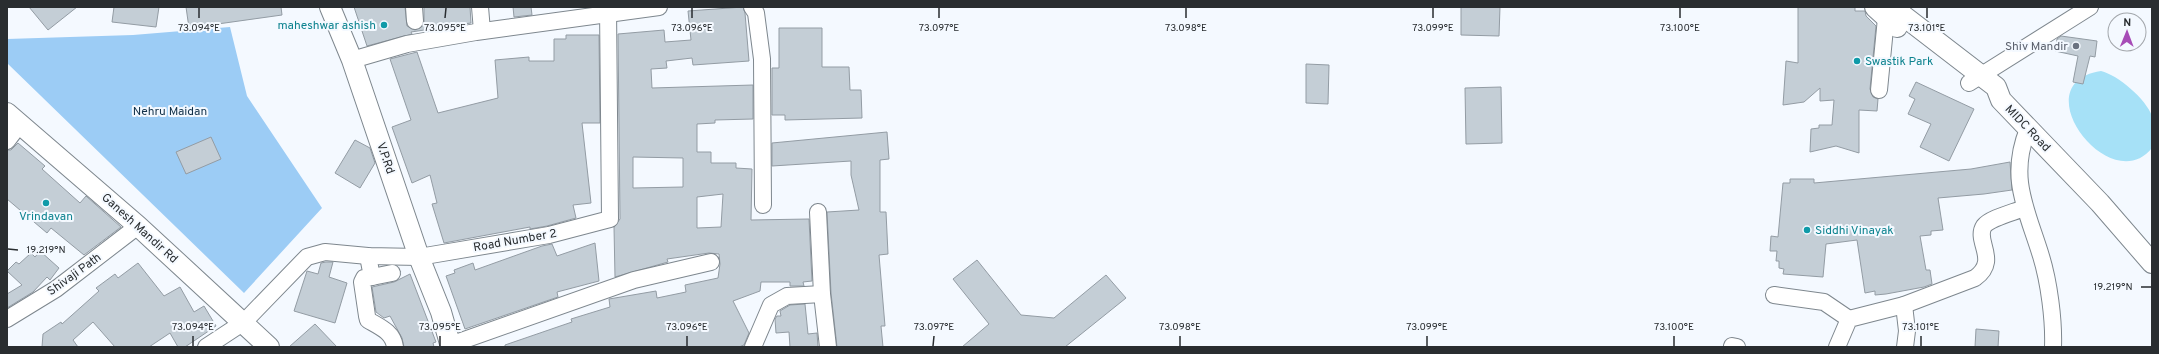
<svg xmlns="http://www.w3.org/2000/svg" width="2159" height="354" viewBox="0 0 2159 354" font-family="Overpass,sans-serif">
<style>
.green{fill:#9cccf5}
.water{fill:#a6e1f7}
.building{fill:#c4ced6;stroke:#939ca4;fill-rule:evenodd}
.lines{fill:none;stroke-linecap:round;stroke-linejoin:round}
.minor-casing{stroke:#7e878e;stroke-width:18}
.tertiary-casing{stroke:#7e878e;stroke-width:22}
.minor{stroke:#fff;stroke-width:16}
.tertiary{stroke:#fff;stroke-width:20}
.ticks{fill:none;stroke:#292d30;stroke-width:1.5}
.culture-dot{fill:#0f9aa8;stroke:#f4f9ff;stroke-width:1.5}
.worship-dot{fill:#6b7280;stroke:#f4f9ff;stroke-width:1.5}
.labels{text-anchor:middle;stroke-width:4;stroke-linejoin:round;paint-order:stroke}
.culture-label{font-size:12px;fill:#0d838f;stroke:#f4f9ff;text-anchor:start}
.worship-label{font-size:12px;fill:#5b616d;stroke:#f4f9ff;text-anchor:end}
.park-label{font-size:12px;fill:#13324a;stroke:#f4f9ff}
.street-label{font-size:12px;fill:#292d30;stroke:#f4f9ff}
.ticks-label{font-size:10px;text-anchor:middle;fill:#292d30;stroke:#f4f9ff;stroke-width:4;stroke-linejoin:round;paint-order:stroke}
</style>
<rect width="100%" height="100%" fill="#f4f9ff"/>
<path class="green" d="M 230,27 L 247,96 L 322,208 L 244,293 L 7,63 L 7,39 L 133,35 Z"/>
<path class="water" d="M 2101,71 C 2118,75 2146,99 2152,116 C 2155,125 2152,139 2152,148 C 2110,200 2021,83 2101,71 Z"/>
<g class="building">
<path d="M 29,7 L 77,7 L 48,30 Z"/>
<path d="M 114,7 L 159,7 L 156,27 L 112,22 Z"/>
<path d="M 186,7 L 281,7 L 282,15 L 189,28 Z"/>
<path d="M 354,7 L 405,7 L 407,26 L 415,30 L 424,25 L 424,7 L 470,7 L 471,23 L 411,32 L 412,34 L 367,46 Z"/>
<path d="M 513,7 L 531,7 L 532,15 L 514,17 Z"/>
<path d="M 743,7 L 745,13 L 749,61 L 693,65 L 692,58 L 666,61 L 667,68 L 651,69 L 652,88 L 753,85 L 753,119 L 715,120 L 715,123 L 697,124 L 697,152 L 711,152 L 711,163 L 736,163 L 736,168 L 752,169 L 751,220 L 809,219 L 812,281 L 803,282 L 804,286 L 790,286 L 790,282 L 761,282 L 760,291 L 733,301 L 749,333 L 744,345 L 739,347 L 505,347 L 505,345 L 572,322 L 571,319 L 610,307 L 609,299 L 656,291 L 657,298 L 686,292 L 685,285 L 718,278 L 720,264 L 719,254 L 709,253 L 667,259 L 668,262 L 615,277 L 614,227 L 620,219 L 618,34 L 664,30 L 665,42 L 691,40 L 688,11 ZM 633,157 L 683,158 L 683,187 L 633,188 ZM 723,194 L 721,227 L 697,228 L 697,197 Z"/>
<path d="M 1461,7 L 1500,7 L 1499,36 L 1461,35 Z"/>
<path d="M 1798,7 L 1855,7 L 1855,11 L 1865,11 L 1866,16 L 1876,26 L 1870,89 L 1873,97 L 1878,99 L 1877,111 L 1859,110 L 1859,153 L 1836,146 L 1810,152 L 1811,129 L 1819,128 L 1819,125 L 1832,125 L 1834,100 L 1820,101 L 1820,88 L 1804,102 L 1783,105 L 1786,61 L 1798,63 Z"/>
<path d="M 779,28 L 822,28 L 822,67 L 849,67 L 850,90 L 861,90 L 862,118 L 785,120 L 785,115 L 772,115 L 772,68 L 779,68 Z"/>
<path d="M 566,35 L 599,35 L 600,123 L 582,123 L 591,203 L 573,205 L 576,218 L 547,226 L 530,229 L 530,227 L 444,243 L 432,204 L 437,203 L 430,175 L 412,183 L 392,127 L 411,120 L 390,59 L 417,52 L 438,113 L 498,98 L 495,60 L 529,57 L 529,61 L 554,61 L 554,39 L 566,39 Z"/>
<path d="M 2061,36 L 2097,41 L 2095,57 L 2090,56 L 2083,84 L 2073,82 L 2078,56 L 2055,51 L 2057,39 Z"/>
<path d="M 1306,64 L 1329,65 L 1328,104 L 1306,103 Z"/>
<path d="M 1916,82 L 1974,109 L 1949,161 L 1920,147 L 1931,124 L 1908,114 L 1915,99 L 1909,96 Z"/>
<path d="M 1501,87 L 1502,143 L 1466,144 L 1465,88 Z"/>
<path d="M 887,132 L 889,159 L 880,160 L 880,212 L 886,212 L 888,254 L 879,255 L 885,326 L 881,326 L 883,347 L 837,347 L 831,293 L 827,212 L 859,210 L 851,175 L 851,161 L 772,166 L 772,143 Z"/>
<path d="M 211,137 L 221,159 L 186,174 L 176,152 Z"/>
<path d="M 355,140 L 370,148 L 375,163 L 360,188 L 335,173 Z"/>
<path d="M 18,143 L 45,166 L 42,169 L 80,203 L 86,196 L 121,227 L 84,255 L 51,228 L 47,233 L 7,199 L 7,150 L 11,150 Z"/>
<path d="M 2010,162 L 2012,190 L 1984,194 L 1938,198 L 1943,230 L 1931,231 L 1931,235 L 1920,236 L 1926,270 L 1930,270 L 1932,284 L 1924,287 L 1886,294 L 1875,295 L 1875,291 L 1865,293 L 1857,240 L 1826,244 L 1823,277 L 1783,274 L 1784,269 L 1779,268 L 1779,261 L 1776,261 L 1777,251 L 1770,251 L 1771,236 L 1778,237 L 1783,183 L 1790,183 L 1790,179 L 1814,179 L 1814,183 L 1971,169 Z"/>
<path d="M 595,243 L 599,281 L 557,292 L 558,297 L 465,329 L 446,276 L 455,273 L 454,270 L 473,263 L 475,270 L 542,246 L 552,244 L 557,256 Z"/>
<path d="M 40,251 L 59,268 L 50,280 L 47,277 L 33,292 L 7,308 L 7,294 L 22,285 L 7,271 L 16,262 L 19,264 L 31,253 L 35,257 Z"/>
<path d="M 977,260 L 1021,315 L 1054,318 L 1106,275 L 1126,298 L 1065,347 L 962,347 L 989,324 L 953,279 Z"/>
<path d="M 326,262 L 333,262 L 329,277 L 347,283 L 335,323 L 294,311 L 307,271 L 318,274 L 321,263 Z"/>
<path d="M 138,263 L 164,296 L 180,287 L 194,312 L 204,306 L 216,326 L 185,347 L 178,347 L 170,333 L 149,347 L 115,347 L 93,322 L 73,340 L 78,347 L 42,347 L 43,334 L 61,322 L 62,324 L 99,291 L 96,288 L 115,274 L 118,278 Z"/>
<path d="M 410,274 L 436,342 L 433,343 L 434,347 L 404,347 L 402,338 L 390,316 L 384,318 L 376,312 L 372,287 L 394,282 Z"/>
<path d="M 805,304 L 808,334 L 817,333 L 818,347 L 790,347 L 789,332 L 776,333 L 775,319 L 777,316 L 781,316 L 780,311 L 790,305 Z"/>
<path d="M 315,324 L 337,347 L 289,347 Z"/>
<path d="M 1976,329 L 1999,331 L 1998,347 L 1975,347 Z"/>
</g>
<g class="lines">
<defs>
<g id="minor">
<path d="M 414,7 L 415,21"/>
<path d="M 480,7 L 482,31"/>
<path d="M 752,7 L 756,13 L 762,59 L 763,205"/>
<path d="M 352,60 L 407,44 L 476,32 L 659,7"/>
<path d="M 1969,83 L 2090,7"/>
<path d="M 1879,90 L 1886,18 L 1894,12"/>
<path d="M 2028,129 C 2008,178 2027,210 2041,256 C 2049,282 2054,320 2053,347"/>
<path d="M 7,141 L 20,124"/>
<path d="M 818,212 L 822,294 L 828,347"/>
<path d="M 368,256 L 372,277 L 364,278 L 362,282 L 367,316 L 368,320 C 380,327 393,332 395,347"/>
<path d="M 372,277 L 392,273"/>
<path d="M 1774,295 L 1824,302 L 1849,319"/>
<path d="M 1904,305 L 1907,331 L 1905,347"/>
<path d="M 7,319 L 56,289 L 138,226"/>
<path d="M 450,345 L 634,280 L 711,262"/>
<path d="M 1732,346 L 1737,347"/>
<path d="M 206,347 L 244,322 L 307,257 L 325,252 L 368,256 L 419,257 L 549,235 L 610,219 L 608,7"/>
<path d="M 753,347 L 771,305 L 787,296 L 822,294"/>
<path d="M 1837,347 L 1849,319 L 1904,305 L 1975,278 C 2000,260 1974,241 1984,226 C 1990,218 2015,212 2024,208"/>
</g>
<g id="tertiary">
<path d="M 330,7 L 352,60 L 419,257 L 441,312 L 451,347"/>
<path d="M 1875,7 L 1897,27"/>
<path d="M 1892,7 L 1996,87 L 2001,100 L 2100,203 L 2152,263"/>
<path d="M 7,113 L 138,226 L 269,347"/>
</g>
</defs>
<use href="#minor" class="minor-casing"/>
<use href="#tertiary" class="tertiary-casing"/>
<use href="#minor" class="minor"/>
<use href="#tertiary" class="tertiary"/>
</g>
<path class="ticks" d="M 199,18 L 199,8M 445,18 L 446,8M 692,18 L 692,8M 939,18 L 939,8M 1186,18 L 1186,8M 1433,18 L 1433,8M 1680,18 L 1680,8M 1927,18 L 1927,8M 8,249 L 18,250M 2141,287 L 2151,287M 193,346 L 193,336M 440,346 L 440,336M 687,346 L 687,336M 933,346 L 934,336M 1180,346 L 1180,336M 1427,346 L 1427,336M 1674,346 L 1674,336M 1921,346 L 1921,336"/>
<g class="culture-dot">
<circle cx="384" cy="25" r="4"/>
<circle cx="1857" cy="61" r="4"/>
<circle cx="46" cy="203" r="4"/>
<circle cx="1807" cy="230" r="4"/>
</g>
<circle class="worship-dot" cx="2076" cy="46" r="4"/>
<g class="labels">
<g class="culture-label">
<text x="376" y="29" text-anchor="end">maheshwar ashish</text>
<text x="1865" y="65">Swastik Park</text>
<text x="46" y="220" text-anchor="middle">Vrindavan</text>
<text x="1815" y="234">Siddhi Vinayak</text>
</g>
<g class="worship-label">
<text x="2068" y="50">Shiv Mandir</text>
</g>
<g class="park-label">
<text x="170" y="115">Nehru Maidan</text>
</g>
<g class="street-label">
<text transform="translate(2028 128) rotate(46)" y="4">MIDC Road</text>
<text transform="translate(386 158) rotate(71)" y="4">V.P.Rd</text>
<text transform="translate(140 228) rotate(42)" y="4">Ganesh Mandir Rd</text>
<text transform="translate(515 240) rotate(-10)" y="4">Road Number 2</text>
<text transform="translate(74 274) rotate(-36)" y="4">Shivaji Path</text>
</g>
</g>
<g class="ticks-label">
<text x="199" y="31">73.094°E</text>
<text x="445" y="31">73.095°E</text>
<text x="692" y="31">73.096°E</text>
<text x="939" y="31">73.097°E</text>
<text x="1186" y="31">73.098°E</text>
<text x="1433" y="31">73.099°E</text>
<text x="1680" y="31">73.100°E</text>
<text x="1927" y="31">73.101°E</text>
<text x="46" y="253">19.219°N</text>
<text x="2113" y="290">19.219°N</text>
<text x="193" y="330">73.094°E</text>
<text x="440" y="330">73.095°E</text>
<text x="687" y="330">73.096°E</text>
<text x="934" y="330">73.097°E</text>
<text x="1180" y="330">73.098°E</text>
<text x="1427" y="330">73.099°E</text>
<text x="1674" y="330">73.100°E</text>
<text x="1921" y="330">73.101°E</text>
</g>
<rect width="2159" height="354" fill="none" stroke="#292d30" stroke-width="16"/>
<g transform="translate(2127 32) rotate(1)"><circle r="19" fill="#f4f9ff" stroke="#a3a7ac"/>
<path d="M0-3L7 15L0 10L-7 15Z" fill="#a74cb7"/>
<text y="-6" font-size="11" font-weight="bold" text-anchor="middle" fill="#292d30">N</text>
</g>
</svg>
